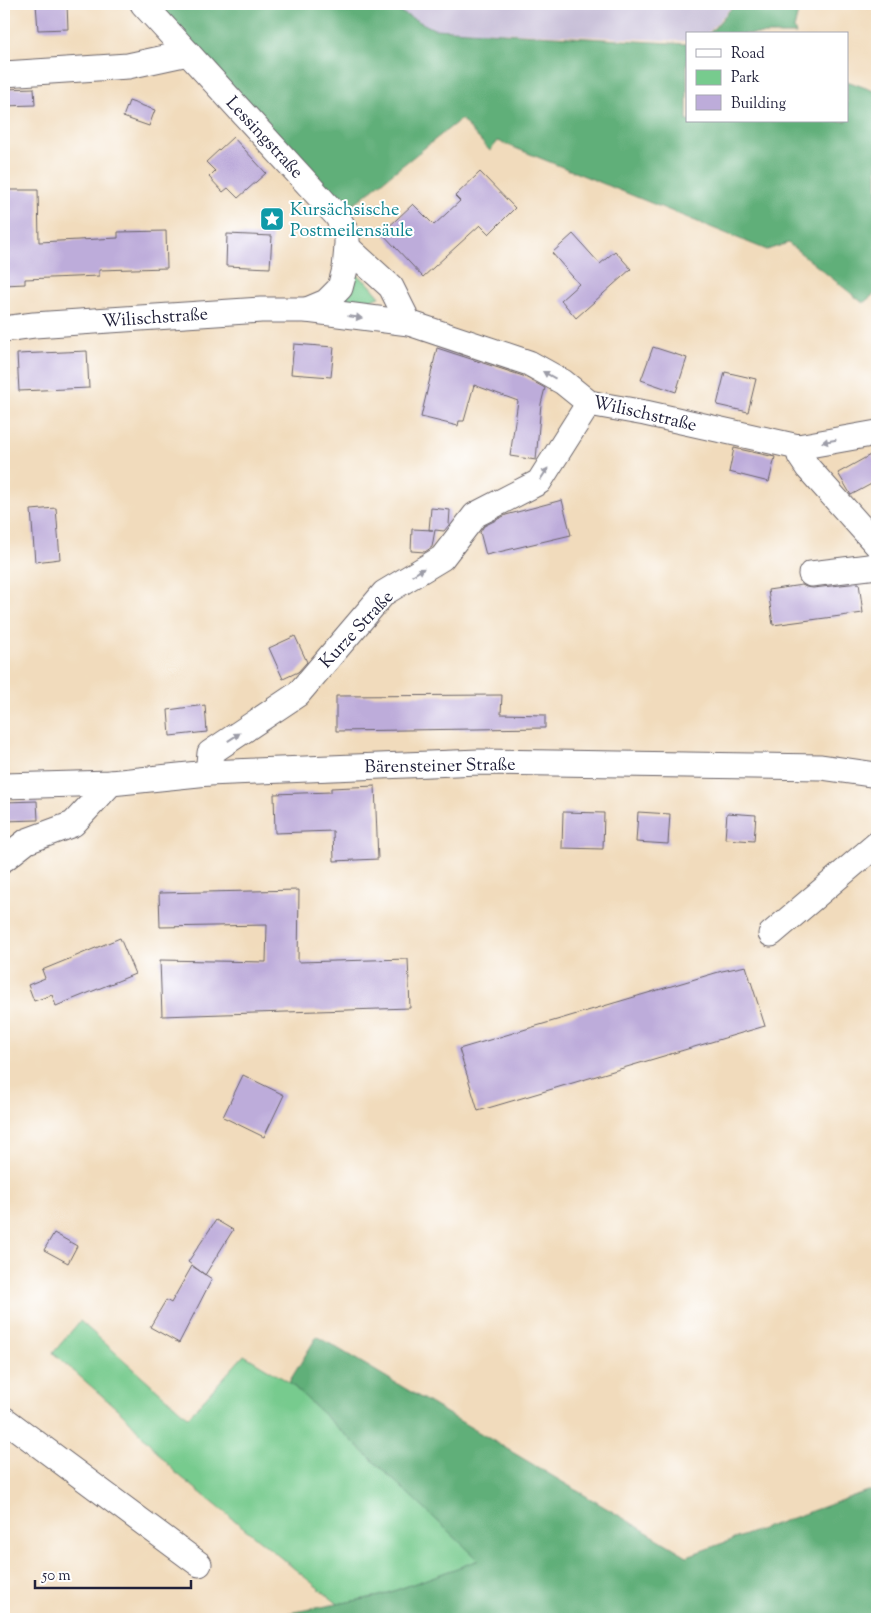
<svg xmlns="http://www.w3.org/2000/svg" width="881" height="1623" viewBox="0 0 881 1623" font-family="'Sorts Mill Goudy',serif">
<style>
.industrial{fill:#c8bfd8}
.green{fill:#77cb8e;stroke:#4c7664}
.forest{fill:#61af79;stroke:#42685a}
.building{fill:#bdacda}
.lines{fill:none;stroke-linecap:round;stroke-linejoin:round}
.street-casing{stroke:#6a6368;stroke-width:27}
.street{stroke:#fff;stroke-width:25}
.oneway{fill:#9c9ca7}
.labels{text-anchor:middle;stroke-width:4;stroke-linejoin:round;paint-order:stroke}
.street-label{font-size:18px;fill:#22223b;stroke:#fff}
.culture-label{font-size:18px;fill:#0d838f;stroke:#fff;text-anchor:start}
</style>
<rect width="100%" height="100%" fill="#fff"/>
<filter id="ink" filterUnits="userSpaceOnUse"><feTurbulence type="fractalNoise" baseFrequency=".02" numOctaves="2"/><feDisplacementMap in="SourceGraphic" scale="10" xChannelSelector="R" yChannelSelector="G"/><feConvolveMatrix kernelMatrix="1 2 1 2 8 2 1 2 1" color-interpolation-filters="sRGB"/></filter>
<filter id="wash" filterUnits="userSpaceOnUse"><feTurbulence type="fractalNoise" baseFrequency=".0096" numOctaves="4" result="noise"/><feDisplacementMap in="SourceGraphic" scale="20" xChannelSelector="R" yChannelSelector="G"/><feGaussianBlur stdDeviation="1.12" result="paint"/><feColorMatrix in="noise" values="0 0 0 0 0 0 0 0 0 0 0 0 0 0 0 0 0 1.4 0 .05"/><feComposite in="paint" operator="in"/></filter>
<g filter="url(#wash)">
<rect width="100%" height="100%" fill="#f1dbbc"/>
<path class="industrial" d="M 384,4 L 734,4 L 707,34 L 687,34 L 687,41 L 434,29 Z"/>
<g class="green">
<path d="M 355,274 L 369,284 L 380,297 L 363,302 L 346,300 L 344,292 Z"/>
<path d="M 80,1321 L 188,1417 L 244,1355 L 289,1382 L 480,1560 L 380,1596 L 338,1604 L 175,1472 L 123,1414 L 53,1353 Z"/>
</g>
<g class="forest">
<path d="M 156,4 L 384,4 L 434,29 L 687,44 L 687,121 L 847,121 L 847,81 L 877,92 L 877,292 L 863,303 L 788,243 L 767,250 L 498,141 L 490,151 L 461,119 L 345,211 Z"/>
<path d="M 735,4 L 800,4 L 794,29 L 796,34 L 709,34 Z"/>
<path d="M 317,1336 L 687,1556 L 867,1491 L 877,1491 L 877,1619 L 257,1619 L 380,1596 L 479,1560 L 289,1382 Z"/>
</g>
<g id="blocks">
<g class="building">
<path d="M 36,4 L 67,4 L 68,29 L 38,30 Z"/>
<path d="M 34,88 L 35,105 L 4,106 L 4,89 Z"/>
<path d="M 129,101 L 155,110 L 149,126 L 123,117 Z"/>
<path d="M 233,137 L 266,173 L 238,198 L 228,188 L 223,192 L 209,177 L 215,171 L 206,162 Z"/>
<path d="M 480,172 L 515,208 L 489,234 L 480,225 L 423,277 L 382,233 L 413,204 L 434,225 L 460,201 L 455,196 Z"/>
<path d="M 4,190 L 38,190 L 39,242 L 118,238 L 118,232 L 166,231 L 167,268 L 99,270 L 99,276 L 25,279 L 25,284 L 4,285 Z"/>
<path d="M 227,234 L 272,236 L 270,268 L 226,266 Z"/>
<path d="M 573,234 L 600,264 L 615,251 L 631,269 L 576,318 L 561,300 L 579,284 L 552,253 Z"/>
<path d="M 294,344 L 334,347 L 331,377 L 291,374 Z"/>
<path d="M 653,347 L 687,358 L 676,392 L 641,380 Z"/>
<path d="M 437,348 L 523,376 L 545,388 L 541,404 L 536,460 L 510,456 L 518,401 L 474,385 L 464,421 L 459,421 L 458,426 L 421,417 Z"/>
<path d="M 87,351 L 89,388 L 19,391 L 17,354 Z"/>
<path d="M 725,372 L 756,379 L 748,412 L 717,405 Z"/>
<path d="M 734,448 L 775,457 L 769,482 L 729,472 Z"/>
<path d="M 872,454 L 877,464 L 877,481 L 851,495 L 838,473 Z"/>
<path d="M 562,500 L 571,535 L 486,555 L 480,532 L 484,526 L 506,515 Z"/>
<path d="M 56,508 L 60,559 L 35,562 L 31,510 Z"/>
<path d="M 431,508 L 450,510 L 449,525 L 444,531 L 435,530 L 432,547 L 425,552 L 411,551 L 412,529 L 433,530 L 429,530 Z"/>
<path d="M 859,583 L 863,613 L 773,625 L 768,590 L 802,585 L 806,587 L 813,588 Z"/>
<path d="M 295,636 L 307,662 L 298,672 L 283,679 L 269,648 Z"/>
<path d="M 502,695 L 501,714 L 545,715 L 545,728 L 336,731 L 336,696 Z"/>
<path d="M 205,705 L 207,732 L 170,736 L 168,710 Z"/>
<path d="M 375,786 L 378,859 L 334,861 L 333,831 L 275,833 L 274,794 L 331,792 L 331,788 Z"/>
<path d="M 37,801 L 38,820 L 4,821 L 4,802 Z"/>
<path d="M 563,812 L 604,813 L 603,849 L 562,848 Z"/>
<path d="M 638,812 L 670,814 L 668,844 L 636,842 Z"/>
<path d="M 727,813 L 756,815 L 754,841 L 725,839 Z"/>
<path d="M 299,890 L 298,962 L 408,959 L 410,1008 L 162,1016 L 160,960 L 266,962 L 267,925 L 160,927 L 159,893 Z"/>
<path d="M 120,938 L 135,974 L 56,1006 L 52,995 L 34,1001 L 28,985 L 45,978 L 42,970 Z"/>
<path d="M 746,966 L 765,1026 L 478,1111 L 459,1049 L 722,971 Z"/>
<path d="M 243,1075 L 284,1095 L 264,1137 L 223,1117 Z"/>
<path d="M 216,1220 L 233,1230 L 205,1275 L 188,1262 Z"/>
<path d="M 54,1233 L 77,1246 L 68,1263 L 44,1250 Z"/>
<path d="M 192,1266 L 212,1279 L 179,1343 L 150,1327 L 166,1300 L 171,1303 Z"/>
</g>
</g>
</g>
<g filter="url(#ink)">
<use href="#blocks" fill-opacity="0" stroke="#6a6368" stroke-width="1"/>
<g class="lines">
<defs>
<g id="street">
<path d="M 143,4 L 337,216 L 347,234 L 347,247 L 345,269 L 340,288 L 326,302 L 307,310"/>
<path d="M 4,74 L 128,66 L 188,53"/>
<path d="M 347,247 L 391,287 L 409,323"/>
<path d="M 4,329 L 34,325 L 261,310 L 307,310 L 409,323 L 529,363 L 563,382 L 589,403 L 645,413 L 798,447 L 877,433"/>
<path d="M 798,447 L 800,456 L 808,468 L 877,545"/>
<path d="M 811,574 L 877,566"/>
<path d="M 208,773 L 210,753 L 298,694 L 384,593 L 442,558 L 475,515 L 539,482 L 589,403"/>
<path d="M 4,786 L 111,783 L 208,773 L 479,762 L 821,767 L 877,775"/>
<path d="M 4,859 L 27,841 L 73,824 L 111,783"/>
<path d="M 771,934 L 877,844"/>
<path d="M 4,1419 L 199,1564"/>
</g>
</defs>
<use href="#street" class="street-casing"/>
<use href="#street" class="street"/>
</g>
<defs><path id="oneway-solid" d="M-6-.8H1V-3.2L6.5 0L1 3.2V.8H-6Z" transform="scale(1.25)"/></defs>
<g class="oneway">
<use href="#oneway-solid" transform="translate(355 317) rotate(8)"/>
<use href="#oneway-solid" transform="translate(549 375) rotate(-151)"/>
<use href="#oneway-solid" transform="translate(829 441) rotate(170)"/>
<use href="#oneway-solid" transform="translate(544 474) rotate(-57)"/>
<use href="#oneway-solid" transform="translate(418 572) rotate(-32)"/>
<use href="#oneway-solid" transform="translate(234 737) rotate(-34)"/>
</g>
</g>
<defs>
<symbol id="sight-square" viewBox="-11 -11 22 22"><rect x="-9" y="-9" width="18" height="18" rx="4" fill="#0f9aa8" stroke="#fff"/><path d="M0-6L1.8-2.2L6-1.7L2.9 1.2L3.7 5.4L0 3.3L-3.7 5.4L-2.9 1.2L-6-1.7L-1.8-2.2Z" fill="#fff"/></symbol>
</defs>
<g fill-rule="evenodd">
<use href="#sight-square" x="258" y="205" width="28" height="28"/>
</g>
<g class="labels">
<g class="street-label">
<text transform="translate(265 137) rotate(47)" y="6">Lessingstraße</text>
<text transform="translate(155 317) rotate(-4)" y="6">Wilischstraße</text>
<text transform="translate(645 413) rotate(13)" y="6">Wilischstraße</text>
<text transform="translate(356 629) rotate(-47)" y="6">Kurze Straße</text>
<text transform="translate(440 765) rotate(-1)" y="6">Bärensteiner Straße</text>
</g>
<g class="culture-label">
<text x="290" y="215">Kursächsische<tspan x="290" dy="21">Postmeilensäule</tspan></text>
</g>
</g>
<rect width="881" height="1623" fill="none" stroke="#fff" stroke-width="20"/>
<rect x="686" y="32" width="162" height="90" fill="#ffffff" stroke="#a7a7b1"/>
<rect x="696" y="49" width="25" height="8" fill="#ffffff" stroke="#a7a7b1"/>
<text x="731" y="58" font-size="15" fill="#22223b">Road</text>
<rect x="696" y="70" width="25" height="15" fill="#77cb8e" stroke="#a7a7b1"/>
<text x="731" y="82" font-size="15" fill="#22223b">Park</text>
<rect x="696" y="95" width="25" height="15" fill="#bdacda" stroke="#a7a7b1"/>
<text x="731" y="108" font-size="15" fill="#22223b">Building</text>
<path d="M35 1580v8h156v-8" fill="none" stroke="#22223b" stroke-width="2.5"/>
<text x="42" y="1580" font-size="15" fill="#22223b" stroke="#ffffff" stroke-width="4" paint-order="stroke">50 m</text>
</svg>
